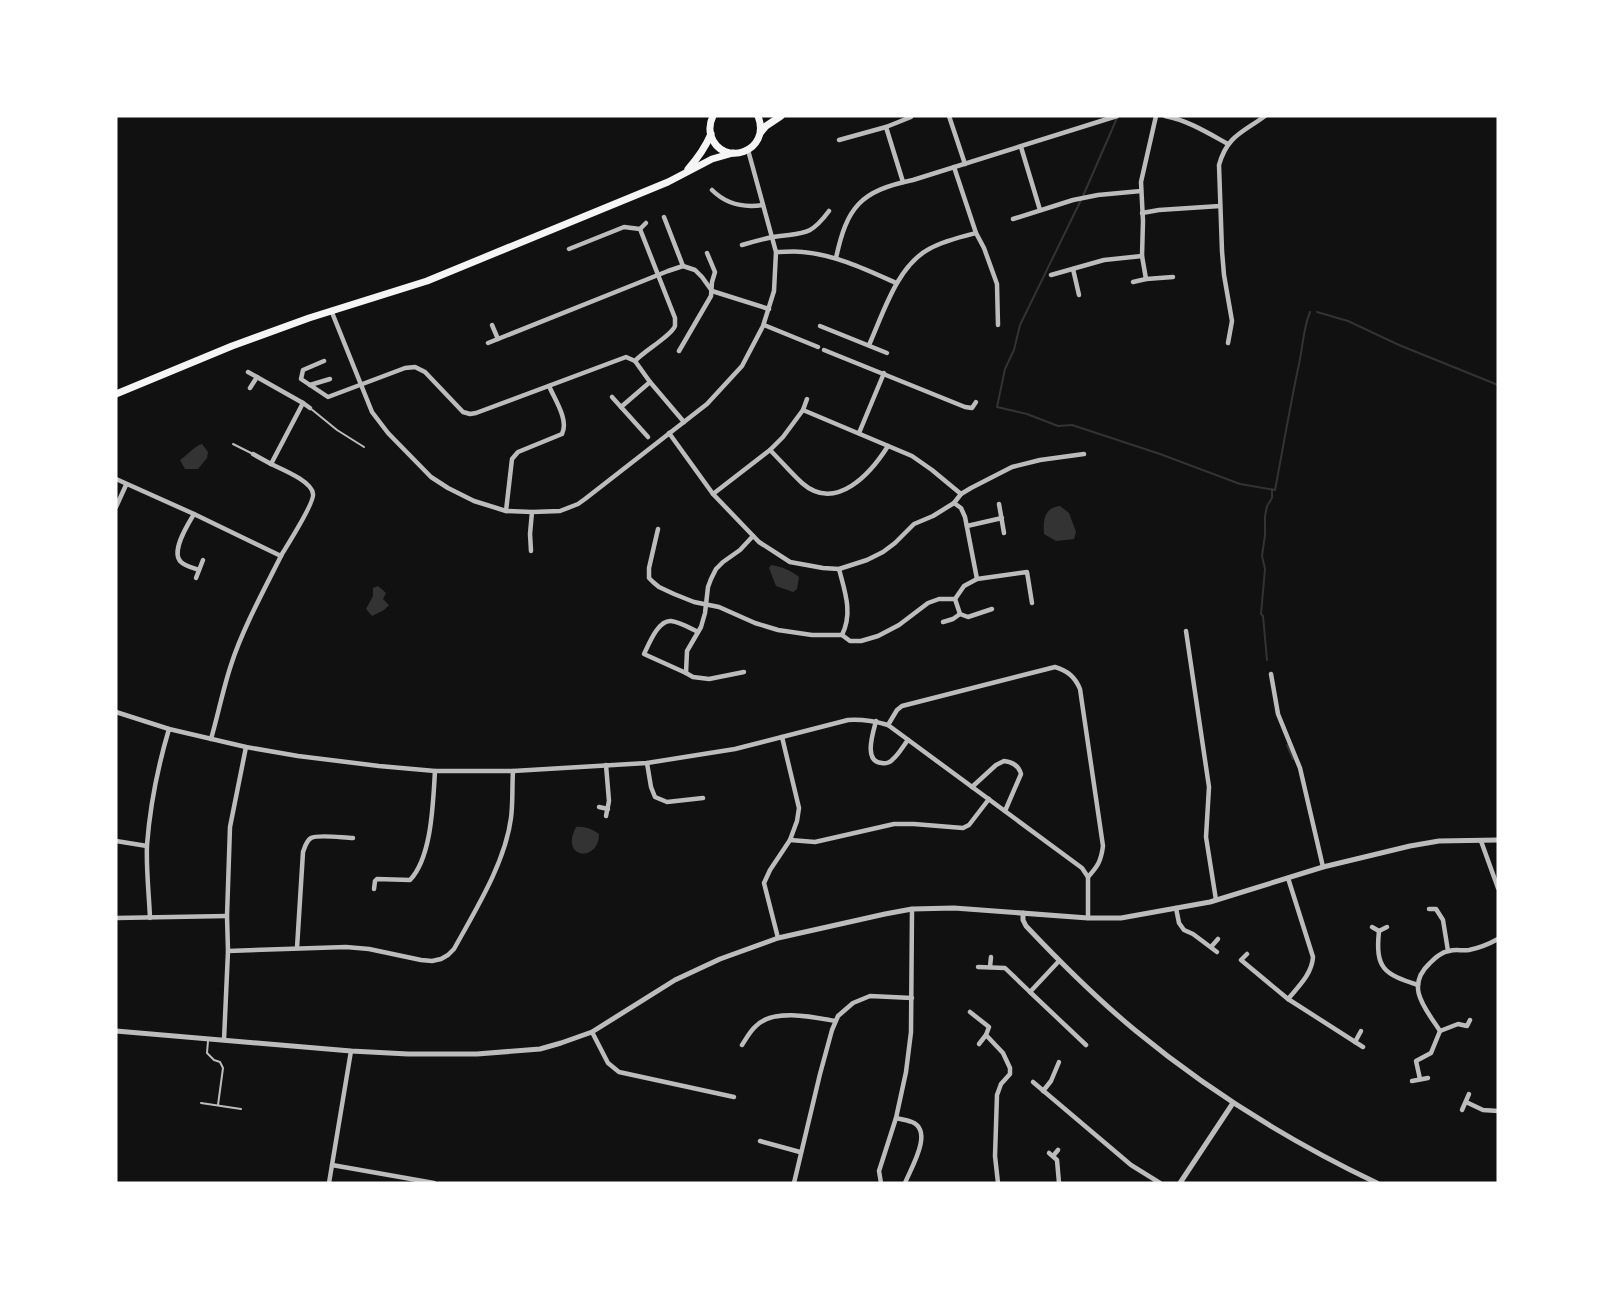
<svg xmlns="http://www.w3.org/2000/svg" width="1614" height="1299" viewBox="0 0 1614 1299" font-family="Karla,sans-serif">
<style>
.water{fill:#333}
.lines{fill:none;stroke-linecap:round;stroke-linejoin:round}
.stream{stroke:#333;stroke-width:2}
.service{stroke:#bcbcbc;stroke-width:2}
.minor{stroke:#bcbcbc;stroke-width:4.5}
.tertiary{stroke:#bcbcbc;stroke-width:5}
.trunk{stroke:#f5f5f5;stroke-width:7}
</style>
<rect width="100%" height="100%" fill="#111"/>
<g class="water">
<path d="M 202,444 L 208,452 L 207,458 L 198,469 L 185,469 L 180,460 C 188,455 193,447 202,444 Z"/>
<path d="M 1060,506 L 1069,513 L 1076,532 L 1074,539 L 1056,541 L 1044,534 C 1043,520 1044,508 1060,506 Z"/>
<path d="M 771,565 C 783,567 790,570 799,577 L 797,589 L 793,592 L 776,586 L 769,568 Z"/>
<path d="M 378,586 L 386,593 L 383,599 L 389,605 L 384,610 L 372,616 L 366,609 L 373,596 L 373,588 Z"/>
<path d="M 576,827 C 585,826 592,829 599,834 C 599,863 559,859 576,827 Z"/>
</g>
<g class="lines">
<g class="stream">
<path d="M 1083,196 L 1117,118"/>
<path d="M 1081,200 L 1020,325 L 1014,350 L 1005,369 L 997,407 L 1027,414 L 1058,426 L 1072,425 L 1160,454 L 1240,484 L 1275,490 C 1283,448 1290,406 1299,364 C 1303,346 1303,329 1310,312"/>
<path d="M 1317,312 L 1348,321 L 1399,345 L 1498,385"/>
<path d="M 1267,660 L 1263,616 L 1261,614 L 1265,569 L 1262,556 L 1265,535 L 1265,516 L 1267,506 L 1272,498 L 1272,489"/>
<path d="M 1287,745 L 1293,759"/>
</g>
<g class="service">
<path d="M 310,408 L 337,430 L 364,447"/>
<path d="M 233,444 L 251,453"/>
<path d="M 208,1041 L 207,1053 L 214,1060 L 220,1062 L 223,1068 L 218,1105"/>
<path d="M 201,1103 L 241,1109"/>
</g>
<g class="minor">
<path d="M 949,116 L 965,164"/>
<path d="M 1165,116 C 1187,120 1208,133 1228,144"/>
<path d="M 886,127 L 903,182"/>
<path d="M 839,140 L 886,127 L 911,117"/>
<path d="M 1021,147 L 1040,210"/>
<path d="M 954,167 L 976,233 L 984,248 L 997,284 L 998,325"/>
<path d="M 712,190 C 726,204 744,208 763,205"/>
<path d="M 1142,213 L 1159,210 L 1220,206"/>
<path d="M 664,217 L 683,266"/>
<path d="M 1013,219 L 1073,200 L 1098,195 L 1141,191"/>
<path d="M 640,229 L 646,223"/>
<path d="M 742,245 C 752,242 763,239 773,237 C 803,232 809,238 829,211"/>
<path d="M 569,249 L 624,227 L 640,229 L 675,318 C 675,319 675,324 675,326 C 671,336 644,351 635,361"/>
<path d="M 776,252 C 785,252 795,251 803,252 C 836,255 867,270 896,283"/>
<path d="M 836,258 C 847,207 860,191 913,180 L 1117,116"/>
<path d="M 1073,269 L 1079,295"/>
<path d="M 1051,275 L 1104,260 L 1142,256"/>
<path d="M 1146,279 L 1142,256 L 1143,221 L 1141,182 L 1156,116"/>
<path d="M 1133,282 L 1146,279 L 1173,277"/>
<path d="M 331,310 L 372,412 L 388,433 L 431,477 L 448,488 L 474,501 L 506,511 L 532,512 L 560,511 L 578,504 L 585,499 L 707,404 L 742,366 L 763,326 L 774,291 L 776,252 L 748,150"/>
<path d="M 492,325 L 498,339"/>
<path d="M 764,325 L 818,347"/>
<path d="M 820,326 L 887,353"/>
<path d="M 488,343 L 668,271 L 683,266 L 695,270 L 702,277 L 712,291 L 769,309"/>
<path d="M 1228,343 L 1232,321 L 1224,275 L 1222,251 L 1219,165 C 1227,136 1242,133 1265,116"/>
<path d="M 869,345 C 883,314 897,266 929,249 C 943,241 960,237 976,233"/>
<path d="M 824,350 L 965,407 L 972,408 L 976,402"/>
<path d="M 679,351 L 711,296 L 712,282 L 715,272 L 707,253"/>
<path d="M 324,361 L 303,370 L 301,379 L 328,397 L 405,368 L 415,367 L 425,372 L 463,412 L 470,414 L 476,413 L 626,357 L 635,361 L 650,382 L 684,422"/>
<path d="M 310,385 L 330,379"/>
<path d="M 250,388 L 257,377"/>
<path d="M 612,397 L 621,407"/>
<path d="M 303,403 L 310,408"/>
<path d="M 803,410 L 807,399"/>
<path d="M 669,433 L 713,494 L 759,542 L 790,562 L 823,568 L 839,569 L 867,560 L 883,552 L 895,543 L 914,524 L 933,516 L 954,503 L 961,494 L 971,488 L 1012,467 L 1040,460 L 1084,454"/>
<path d="M 859,433 L 884,373"/>
<path d="M 648,437 L 621,407 L 650,382"/>
<path d="M 770,450 C 781,461 791,473 802,483 C 836,513 871,473 888,446"/>
<path d="M 253,454 L 271,464"/>
<path d="M 116,479 L 194,514 L 281,556"/>
<path d="M 713,494 L 770,450 L 783,437 L 803,410 L 912,456 L 932,470 L 961,494"/>
<path d="M 954,503 L 961,508 L 965,517 L 977,579"/>
<path d="M 999,504 L 1004,533"/>
<path d="M 116,507 L 126,485"/>
<path d="M 506,511 L 512,459 L 518,452 L 562,434 C 569,420 555,400 549,386"/>
<path d="M 194,514 C 188,524 170,552 181,562 C 185,566 194,568 199,570"/>
<path d="M 967,526 L 1002,518"/>
<path d="M 658,529 L 649,568 L 649,578 L 653,582 L 659,587 L 674,594 L 694,602 L 719,607 L 755,623 L 778,630 L 812,635 L 842,635 L 850,641 L 861,641 L 878,636 L 899,625 L 928,603 L 939,599 L 955,599 L 964,586 L 977,579 L 1027,572 L 1032,603"/>
<path d="M 531,551 L 530,534 L 532,512"/>
<path d="M 839,569 C 845,592 853,613 842,635"/>
<path d="M 196,578 L 203,560"/>
<path d="M 955,599 L 960,614 L 968,617 L 992,609"/>
<path d="M 943,622 L 953,619 L 960,614"/>
<path d="M 1186,631 L 1209,787 L 1206,837 L 1216,900"/>
<path d="M 698,632 C 690,628 680,622 671,621 C 658,620 649,644 644,654 L 686,673 L 693,677 L 709,679 L 744,672"/>
<path d="M 686,673 L 687,651 L 701,627 L 705,613 L 708,587 L 711,579 L 716,569 L 723,562 L 740,550 L 753,536"/>
<path d="M 1271,674 L 1278,714 L 1300,768 L 1323,867"/>
<path d="M 116,712 L 169,729 L 246,747 L 298,756 L 379,766 L 435,771 L 513,771 L 647,763 L 735,749 L 848,720 C 863,719 874,721 888,725 L 1082,868 L 1088,877 L 1088,918"/>
<path d="M 876,721 C 873,733 863,762 882,763 C 886,764 891,762 893,759 C 899,754 903,746 908,740"/>
<path d="M 888,725 L 897,710 L 902,706 L 1055,667 C 1068,671 1075,677 1080,689 L 1103,846 C 1101,861 1098,866 1088,877"/>
<path d="M 211,739 C 218,715 223,689 231,665 C 242,630 265,588 282,554 C 288,544 315,502 313,494 C 312,481 281,469 271,464 L 303,403 L 248,372"/>
<path d="M 647,763 L 651,787 L 655,797 L 667,802 L 703,798"/>
<path d="M 606,765 L 609,801 L 606,816"/>
<path d="M 972,787 L 996,765 L 1004,761 C 1012,762 1019,766 1021,774 L 1005,811"/>
<path d="M 599,807 L 608,809"/>
<path d="M 790,840 L 815,842 L 894,824 L 914,824 L 963,828 L 969,825 L 989,799"/>
<path d="M 116,841 L 147,846"/>
<path d="M 1481,841 L 1498,888"/>
<path d="M 1288,878 L 1313,957 C 1312,974 1298,987 1288,999"/>
<path d="M 374,889 L 375,881 L 377,879 L 410,880 C 432,857 433,802 435,771"/>
<path d="M 1176,908 L 1179,923 L 1184,930 L 1193,934 L 1217,952"/>
<path d="M 1429,909 L 1436,909 L 1443,920 L 1448,951"/>
<path d="M 116,918 L 227,916"/>
<path d="M 150,918 C 149,894 146,869 147,845 C 150,806 158,766 169,729"/>
<path d="M 1372,927 L 1379,931 L 1387,927"/>
<path d="M 1379,931 C 1375,969 1384,974 1418,985"/>
<path d="M 778,938 L 764,883 L 770,870 L 790,840 L 797,821 L 799,808 L 782,737"/>
<path d="M 1211,947 L 1218,939"/>
<path d="M 297,948 L 303,852 C 305,847 306,841 311,838 C 319,834 344,838 353,838"/>
<path d="M 228,951 L 346,947 L 369,949 L 421,960 L 432,961 L 441,959 L 448,955 L 454,949 C 476,909 505,863 511,818 C 513,803 512,786 513,771"/>
<path d="M 1247,954 L 1241,960 L 1288,999 L 1363,1047"/>
<path d="M 1059,961 L 1030,992 L 1086,1045"/>
<path d="M 978,967 L 1005,968 L 1030,992"/>
<path d="M 990,967 L 991,957"/>
<path d="M 970,1012 L 989,1027 L 986,1035 L 1003,1053 L 1010,1068 L 1010,1074 L 1001,1084 L 997,1095 L 995,1156 L 998,1183"/>
<path d="M 1470,1020 L 1467,1026 L 1458,1024 L 1440,1031 C 1426,1009 1404,987 1430,963 C 1435,958 1441,952 1449,951 C 1455,949 1462,951 1469,950 C 1479,948 1489,944 1498,939"/>
<path d="M 592,1032 L 608,1063 L 619,1072 L 734,1097"/>
<path d="M 224,1040 L 228,951 L 227,916 L 230,827 L 246,747"/>
<path d="M 1355,1042 L 1361,1031"/>
<path d="M 979,1044 L 986,1035"/>
<path d="M 742,1045 C 746,1039 750,1031 756,1026 C 773,1008 814,1017 835,1021"/>
<path d="M 1420,1079 L 1416,1061 L 1431,1053 L 1440,1031"/>
<path d="M 1412,1081 L 1428,1078"/>
<path d="M 1033,1082 L 1131,1165 L 1160,1183"/>
<path d="M 1043,1091 L 1051,1081 L 1059,1062"/>
<path d="M 1466,1102 L 1483,1110 L 1498,1111"/>
<path d="M 1462,1110 L 1469,1094"/>
<path d="M 896,1118 C 901,1119 907,1120 912,1122 C 934,1131 911,1168 905,1183"/>
<path d="M 760,1141 L 800,1152"/>
<path d="M 1049,1153 L 1057,1160 L 1059,1183"/>
<path d="M 1053,1156 L 1058,1150"/>
<path d="M 332,1165 L 434,1183"/>
<path d="M 329,1183 L 351,1051"/>
<path d="M 794,1183 L 820,1074 L 832,1030 L 838,1016 L 853,1003 L 870,996 L 912,998"/>
<path d="M 881,1183 L 879,1171 L 896,1118 L 906,1072 L 911,1032 L 912,909"/>
</g>
<g class="tertiary">
<path d="M 1023,913 L 1023,920 L 1026,926 C 1061,963 1097,999 1136,1031 C 1210,1092 1291,1142 1377,1183"/>
<path d="M 116,1031 L 351,1051 L 408,1054 L 477,1054 L 540,1049 L 561,1043 L 592,1032 L 675,980 L 720,959 L 778,938 L 885,914 L 912,909 L 954,908 L 1088,918 L 1121,918 L 1210,902 L 1323,867 L 1410,846 L 1439,841 L 1498,840"/>
<path d="M 1180,1183 L 1233,1103"/>
</g>
<g class="trunk">
<path d="M 713,116 C 710,122 709,129 711,136 C 722,168 772,152 758,116"/>
<path d="M 761,132 L 766,126 L 781,116"/>
<path d="M 688,169 C 698,158 705,148 711,134"/>
<path d="M 116,394 L 232,346 L 309,318 L 427,281 L 668,182 L 712,159 L 733,153"/>
</g>
</g>
<rect width="1614" height="1299" fill="none" stroke="#ffffff" stroke-width="235"/>
</svg>
